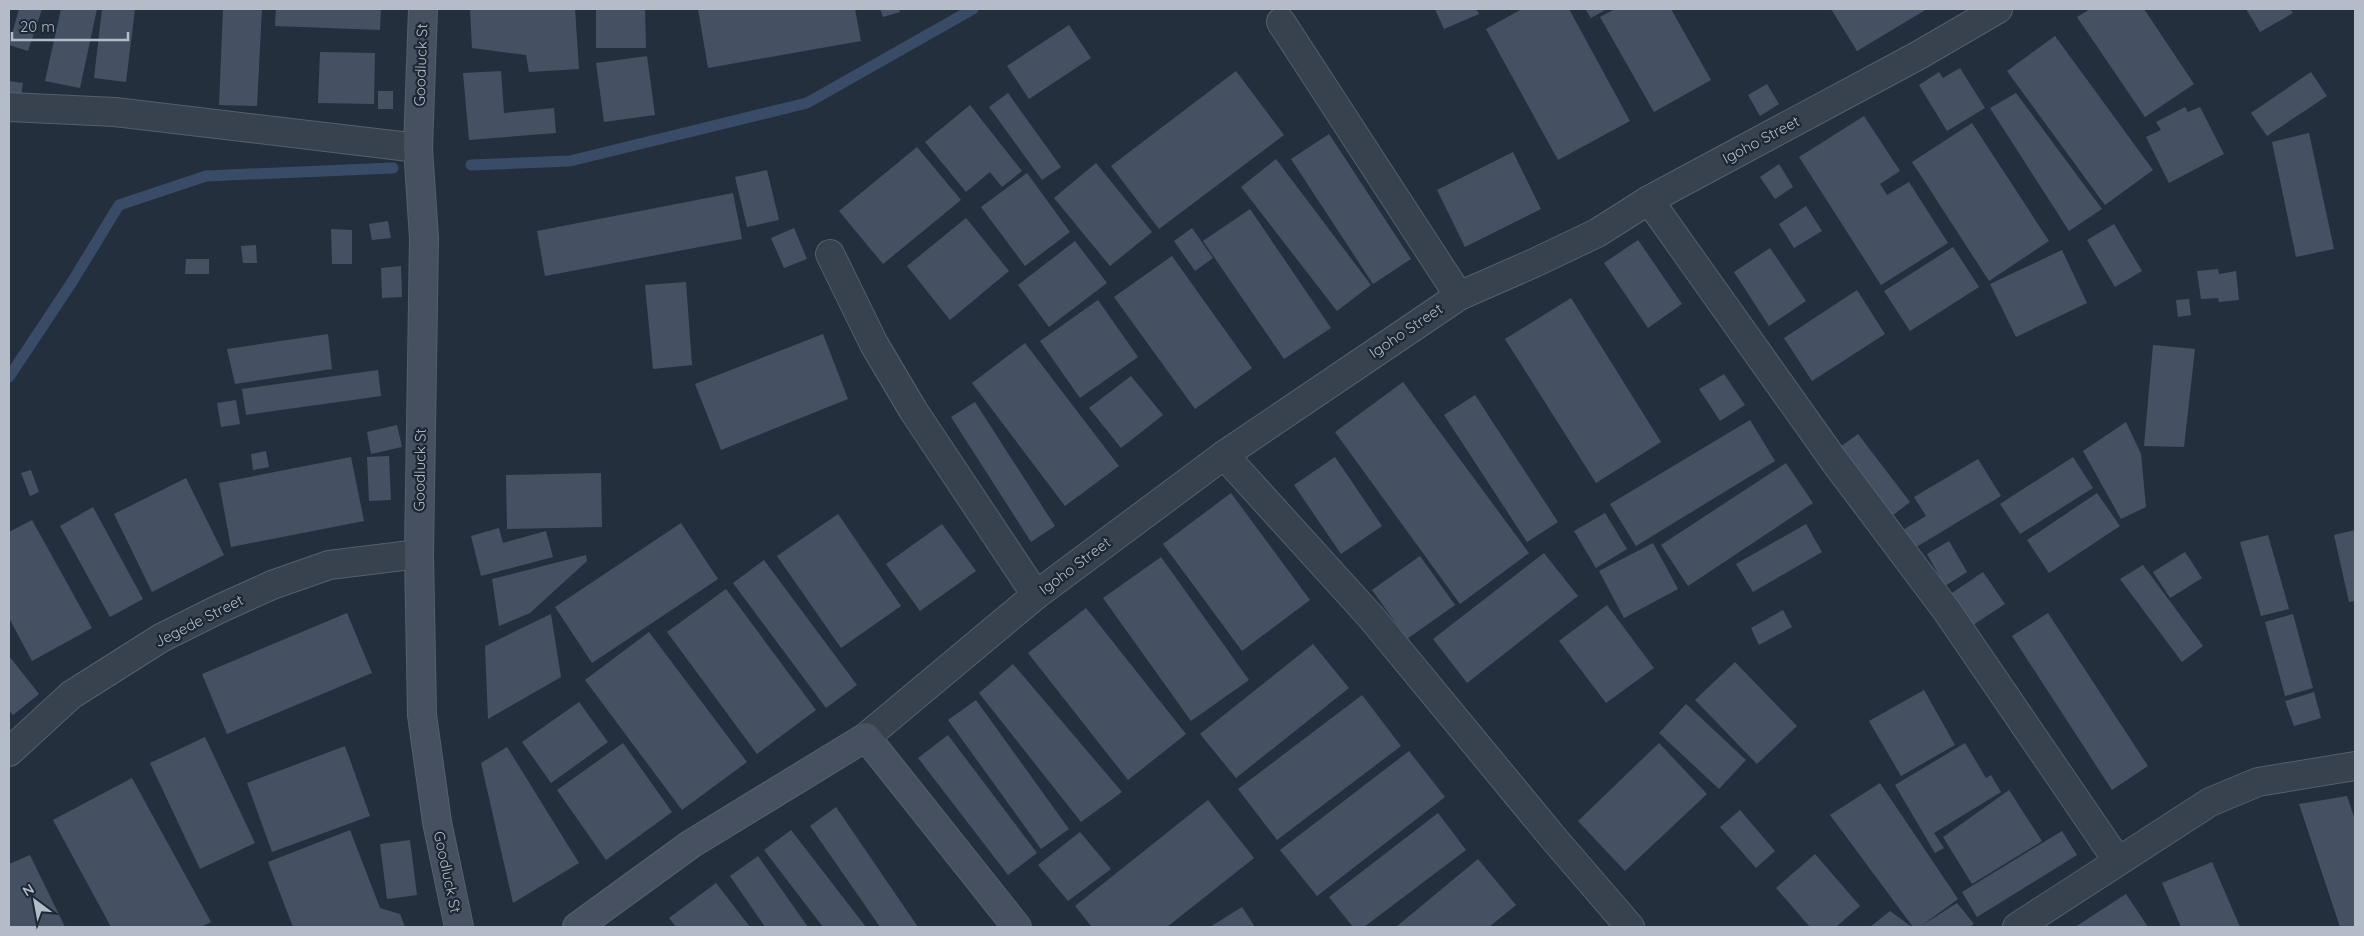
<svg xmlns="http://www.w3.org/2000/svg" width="2364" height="936" viewBox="0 0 2364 936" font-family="Quicksand,sans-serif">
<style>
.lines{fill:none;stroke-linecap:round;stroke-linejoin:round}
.stream{stroke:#394c67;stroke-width:11}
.building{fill:#455162}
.street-casing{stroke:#565f6c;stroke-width:30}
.secondary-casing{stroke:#565f6c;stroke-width:30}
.street{stroke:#38414e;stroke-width:28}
.secondary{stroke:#465061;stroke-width:28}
.labels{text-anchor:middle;stroke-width:4.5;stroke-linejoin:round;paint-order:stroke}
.street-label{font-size:15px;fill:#b4bcc9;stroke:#1d2633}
</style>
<rect width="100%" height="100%" fill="#242f3e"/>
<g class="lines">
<g class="stream">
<path d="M 471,165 L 570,161 L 807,103 L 973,9"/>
<path d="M 9,377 L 72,282 L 119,205 L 206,176 L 393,168"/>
</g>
</g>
<g class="building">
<path d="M 19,9 L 42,9 L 28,51 L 9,45 Z"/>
<path d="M 61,9 L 97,9 L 80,88 L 45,81 Z"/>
<path d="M 102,9 L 135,9 L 126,82 L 94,78 Z"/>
<path d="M 223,9 L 262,9 L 257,106 L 219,105 Z"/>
<path d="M 276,9 L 381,9 L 380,30 L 275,26 Z"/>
<path d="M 470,9 L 575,9 L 579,69 L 529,72 L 526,55 L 472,48 Z"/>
<path d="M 596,9 L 645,9 L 646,48 L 596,48 Z"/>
<path d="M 698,9 L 855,9 L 861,41 L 708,68 Z"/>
<path d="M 880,9 L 899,9 L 900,12 L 883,17 Z"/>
<path d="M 1435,9 L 1476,9 L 1479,14 L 1444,29 Z"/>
<path d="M 1522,9 L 1569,9 L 1630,121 L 1558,160 L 1486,29 Z"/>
<path d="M 1585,9 L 1607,9 L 1591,18 Z"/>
<path d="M 1615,9 L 1671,9 L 1711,80 L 1654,112 L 1600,17 Z"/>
<path d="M 1831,9 L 1927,9 L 1857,51 Z"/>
<path d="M 2090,9 L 2144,9 L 2194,84 L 2145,117 L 2077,17 Z"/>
<path d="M 2246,9 L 2290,9 L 2293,13 L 2260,32 Z"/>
<path d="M 1069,25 L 1091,58 L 1029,99 L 1007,66 Z"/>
<path d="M 2055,36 L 2153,170 L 2105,205 L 2007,71 Z"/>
<path d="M 320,52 L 375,53 L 374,104 L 318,103 Z"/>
<path d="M 647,56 L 655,115 L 604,122 L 596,63 Z"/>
<path d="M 1960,68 L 1985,108 L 1947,131 L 1919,85 L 1939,72 L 1943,78 Z"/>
<path d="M 501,71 L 504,113 L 554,108 L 556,133 L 469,140 L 463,73 Z"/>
<path d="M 1236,71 L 1284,135 L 1159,229 L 1111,166 Z"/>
<path d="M 2311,72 L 2327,96 L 2267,136 L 2251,113 Z"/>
<path d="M 9,81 L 23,83 L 21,96 L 9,95 Z"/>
<path d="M 1767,84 L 1779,104 L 1760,116 L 1748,95 Z"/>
<rect x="378" y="91" width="15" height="18"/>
<path d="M 1008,93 L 1061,167 L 1042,180 L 989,107 Z"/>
<path d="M 2016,93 L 2102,209 L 2069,231 L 1990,108 Z"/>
<path d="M 970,105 L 1022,171 L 1002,187 L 990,172 L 966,192 L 925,142 Z"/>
<path d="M 2185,107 L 2188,112 L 2200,107 L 2224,154 L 2169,183 L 2146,137 L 2161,130 L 2156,122 Z"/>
<path d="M 1864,116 L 1900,171 L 1880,184 L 1887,195 L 1909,182 L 1948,243 L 1881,285 L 1799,157 Z"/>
<path d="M 1972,123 L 2049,241 L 1989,281 L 1912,162 Z"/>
<path d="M 2309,133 L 2334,249 L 2296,257 L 2272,142 Z"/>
<path d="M 1329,134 L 1411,259 L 1373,284 L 1291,159 Z"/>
<path d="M 917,147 L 961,200 L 883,264 L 839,211 Z"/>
<path d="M 1513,152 L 1541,209 L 1465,247 L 1437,190 Z"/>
<path d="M 1276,159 L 1371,285 L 1337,311 L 1241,187 Z"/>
<path d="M 1096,163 L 1152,232 L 1110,266 L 1054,198 Z"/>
<path d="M 1779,164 L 1793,187 L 1775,199 L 1760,177 Z"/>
<path d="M 767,170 L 779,220 L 747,227 L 735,177 Z"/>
<path d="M 1027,173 L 1070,232 L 1025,266 L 981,207 Z"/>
<path d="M 733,193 L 742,239 L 545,276 L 537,231 Z"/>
<path d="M 1806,206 L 1822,231 L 1794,248 L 1779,224 Z"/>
<path d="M 1250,209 L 1331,328 L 1284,359 L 1203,241 Z"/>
<path d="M 966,218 L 1009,271 L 950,320 L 907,266 Z"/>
<path d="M 388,221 L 391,238 L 372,240 L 369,224 Z"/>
<path d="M 2114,224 L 2142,271 L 2115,287 L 2087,240 Z"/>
<path d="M 794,228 L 807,259 L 784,268 L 771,238 Z"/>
<path d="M 1192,228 L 1213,258 L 1195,271 L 1174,241 Z"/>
<path d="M 331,229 L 352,230 L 352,264 L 332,264 Z"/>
<path d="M 1638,240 L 1682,304 L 1648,328 L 1604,263 Z"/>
<path d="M 1075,241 L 1107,283 L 1049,327 L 1018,285 Z"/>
<path d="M 256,245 L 257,263 L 243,263 L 241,246 Z"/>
<path d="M 1953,247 L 1979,287 L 1910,331 L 1884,291 Z"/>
<path d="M 1770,248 L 1806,301 L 1769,326 L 1734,272 Z"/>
<path d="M 2062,250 L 2087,303 L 2016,337 L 1990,284 Z"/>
<path d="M 1172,256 L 1252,368 L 1195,409 L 1114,297 Z"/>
<path d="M 186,259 L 209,259 L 209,274 L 185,274 Z"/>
<path d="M 401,266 L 402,297 L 382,298 L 381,268 Z"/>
<path d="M 2218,269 L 2219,274 L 2236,271 L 2239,300 L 2219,302 L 2218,298 L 2201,299 L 2197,271 Z"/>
<path d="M 686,282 L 692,365 L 653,369 L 645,285 Z"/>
<path d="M 1857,290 L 1885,334 L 1812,381 L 1784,338 Z"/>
<path d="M 1571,298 L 1661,442 L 1596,483 L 1505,339 Z"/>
<path d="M 2189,299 L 2191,315 L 2178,317 L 2176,300 Z"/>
<path d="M 1098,300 L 1138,357 L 1080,398 L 1040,341 Z"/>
<path d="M 328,334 L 332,369 L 235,384 L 227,349 Z"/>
<path d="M 823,334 L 848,399 L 721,450 L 695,384 Z"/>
<path d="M 1025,343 L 1119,466 L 1065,506 L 972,383 Z"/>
<path d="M 2153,345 L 2195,349 L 2184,447 L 2144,446 Z"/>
<path d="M 378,370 L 381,396 L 246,415 L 242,389 Z"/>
<path d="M 1724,374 L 1745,405 L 1720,421 L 1699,389 Z"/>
<path d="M 1131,376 L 1163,415 L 1121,448 L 1089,408 Z"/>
<path d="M 1403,382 L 1529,553 L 1460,604 L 1335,432 Z"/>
<path d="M 1475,395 L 1558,522 L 1527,542 L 1444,415 Z"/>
<path d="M 236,400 L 240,424 L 221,427 L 217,403 Z"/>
<path d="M 975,402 L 1055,526 L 1031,542 L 951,417 Z"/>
<path d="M 1750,420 L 1775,461 L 1636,546 L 1610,504 Z"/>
<path d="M 2126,422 L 2141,454 L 2146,507 L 2121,519 L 2083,451 Z"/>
<path d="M 397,425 L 402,447 L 371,454 L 367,432 Z"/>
<path d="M 1858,434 L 1910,502 L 1888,519 L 1836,450 Z"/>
<path d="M 266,451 L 269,467 L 253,470 L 251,454 Z"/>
<path d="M 389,456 L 391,500 L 369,501 L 367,457 Z"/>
<path d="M 351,457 L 364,521 L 231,547 L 219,483 Z"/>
<path d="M 1335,457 L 1382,526 L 1341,554 L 1294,485 Z"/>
<path d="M 2073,457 L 2093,488 L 2020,534 L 2000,504 Z"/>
<path d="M 1978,459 L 2001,496 L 1913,549 L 1901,531 L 1926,516 L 1914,497 Z"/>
<path d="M 1786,463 L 1813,503 L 1688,586 L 1661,545 Z"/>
<path d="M 31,470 L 39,492 L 30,496 L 21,473 Z"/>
<path d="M 601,473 L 602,527 L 507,529 L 506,475 Z"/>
<path d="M 186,478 L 224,555 L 152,592 L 114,514 Z"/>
<path d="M 1231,493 L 1310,600 L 1242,651 L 1163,544 Z"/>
<path d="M 2097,493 L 2120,526 L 2049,573 L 2027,540 Z"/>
<path d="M 93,507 L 143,599 L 110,617 L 60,526 Z"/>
<path d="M 1605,513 L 1627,549 L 1596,568 L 1574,531 Z"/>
<path d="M 838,514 L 901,606 L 841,648 L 777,556 Z"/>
<path d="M 32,520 L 92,628 L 32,661 L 9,618 L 9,532 Z"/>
<path d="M 681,523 L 718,579 L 592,663 L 555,607 Z"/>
<path d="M 942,524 L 976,571 L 920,611 L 886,564 Z"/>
<path d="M 1806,524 L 1822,552 L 1753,592 L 1736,564 Z"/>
<path d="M 499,528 L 503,543 L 546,531 L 553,557 L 481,576 L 471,536 Z"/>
<path d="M 2355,530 L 2355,601 L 2349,602 L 2334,535 Z"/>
<path d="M 2268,535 L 2289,609 L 2261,616 L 2240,542 Z"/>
<path d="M 1949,541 L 1967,572 L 1945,586 L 1927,554 Z"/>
<path d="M 1653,543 L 1678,589 L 1624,618 L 1599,571 Z"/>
<path d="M 2185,552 L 2202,578 L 2170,598 L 2153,572 Z"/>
<path d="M 1544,553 L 1578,596 L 1467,683 L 1433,639 Z"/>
<path d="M 586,555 L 587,561 L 530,613 L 499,626 L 492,579 Z"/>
<path d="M 1420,556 L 1455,605 L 1407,639 L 1372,590 Z"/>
<path d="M 1161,557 L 1249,680 L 1191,721 L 1103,598 Z"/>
<path d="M 764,560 L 857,685 L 826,708 L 733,583 Z"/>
<path d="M 2143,565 L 2203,646 L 2182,662 L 2120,579 Z"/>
<path d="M 1983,572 L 2005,604 L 1967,629 L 1946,597 Z"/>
<path d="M 726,589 L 816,710 L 757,754 L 667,632 Z"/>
<path d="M 1607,605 L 1654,668 L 1606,703 L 1559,641 Z"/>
<path d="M 1086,608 L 1186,734 L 1128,780 L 1028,653 Z"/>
<path d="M 1783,610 L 1792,627 L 1759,645 L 1751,628 Z"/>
<path d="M 347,613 L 372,673 L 227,734 L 202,674 Z"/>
<path d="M 2048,613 L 2148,766 L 2112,790 L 2012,636 Z"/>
<path d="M 551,614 L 561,677 L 488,719 L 485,646 Z"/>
<path d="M 2293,614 L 2313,688 L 2285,696 L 2265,622 Z"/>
<path d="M 649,632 L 747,762 L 682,810 L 585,680 Z"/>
<path d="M 1313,644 L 1349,688 L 1236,778 L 1200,734 Z"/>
<path d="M 9,656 L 39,694 L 13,715 L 9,710 Z"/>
<path d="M 1735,662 L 1797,726 L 1757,764 L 1695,700 Z"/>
<path d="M 1013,664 L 1122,792 L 1081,822 L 979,693 Z"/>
<path d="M 1924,690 L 1955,745 L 1901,776 L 1869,721 Z"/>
<path d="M 2314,692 L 2321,718 L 2294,726 L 2285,701 Z"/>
<path d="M 1362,695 L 1401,746 L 1277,840 L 1238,789 Z"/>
<path d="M 976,700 L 1069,829 L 1041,849 L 948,720 Z"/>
<path d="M 579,702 L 608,742 L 551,783 L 522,742 Z"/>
<path d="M 1686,704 L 1746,760 L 1719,789 L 1659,733 Z"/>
<path d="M 948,735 L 1037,853 L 1008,875 L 918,758 Z"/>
<path d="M 205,737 L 255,843 L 200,869 L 150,763 Z"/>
<path d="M 623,743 L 672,812 L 606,860 L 557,790 Z"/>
<path d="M 1659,743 L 1707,794 L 1625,871 L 1578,821 Z"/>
<path d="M 1965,743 L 1986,778 L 1991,775 L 2001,792 L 1934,833 L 1944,848 L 1935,853 L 1895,785 Z"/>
<path d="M 345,746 L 370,816 L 272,852 L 247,783 Z"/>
<path d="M 507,747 L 579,863 L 513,903 L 481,763 Z"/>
<path d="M 1409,751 L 1445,797 L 1317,896 L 1280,850 Z"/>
<path d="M 132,778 L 211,922 L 201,927 L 111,927 L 53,820 Z"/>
<path d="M 1880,783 L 1958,899 L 1921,926 L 1957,903 L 1974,924 L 1969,927 L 1913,927 L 1830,815 Z"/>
<path d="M 2009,790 L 2042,841 L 1972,884 L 1943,837 Z"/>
<path d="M 2347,796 L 2355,820 L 2355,927 L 2340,927 L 2299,804 Z"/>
<path d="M 1208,800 L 1254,858 L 1167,927 L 1092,927 L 1075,906 Z"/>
<path d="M 836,807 L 918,927 L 880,927 L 810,826 Z"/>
<path d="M 1740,810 L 1775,851 L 1756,868 L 1720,827 Z"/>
<path d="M 1438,813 L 1466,850 L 1364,927 L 1353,927 L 1329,897 Z"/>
<path d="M 350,830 L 380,908 L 400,914 L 405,927 L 293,927 L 268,862 Z"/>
<path d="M 791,830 L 866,927 L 823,927 L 764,850 Z"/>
<path d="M 2062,831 L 2077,855 L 1977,917 L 1962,892 Z"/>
<path d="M 1080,832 L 1111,869 L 1068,901 L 1038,865 Z"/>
<path d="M 410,840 L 417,895 L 387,899 L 380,844 Z"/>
<path d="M 1815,854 L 1860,906 L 1836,927 L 1810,927 L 1776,888 Z"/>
<path d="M 30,855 L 65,927 L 9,927 L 9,864 Z"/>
<path d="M 758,856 L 808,927 L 765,927 L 730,876 Z"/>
<path d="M 1478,859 L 1516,905 L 1489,927 L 1396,927 Z"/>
<path d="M 2212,862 L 2240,927 L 2181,927 L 2162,883 Z"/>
<path d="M 716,883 L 750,927 L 676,927 L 669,918 Z"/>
<path d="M 2126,894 L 2148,927 L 2075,927 Z"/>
<path d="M 1242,907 L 1255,927 L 1210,927 Z"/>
<path d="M 1890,911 L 1912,927 L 1870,927 Z"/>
</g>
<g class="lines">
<defs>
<g id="street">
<path d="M 1281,22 L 1459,296"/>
<path d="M 9,107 L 115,112 L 418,148"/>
<path d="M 1649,200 L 1835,462 L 1947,611 L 2117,860"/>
<path d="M 830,254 L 874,344 L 913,410 L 1036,595"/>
<path d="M 1224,455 L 1371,617 L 1555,840 L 1630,927"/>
<path d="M 866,737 L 1036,595 L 1224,455 L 1459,296 L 1534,263 L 1597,233 L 1649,200 L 1919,55 L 1998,9"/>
<path d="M 9,752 L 71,695 L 161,638 L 219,609 L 272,585 L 329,565 L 419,554"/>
<path d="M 2017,927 L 2210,802 L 2258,782 L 2355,766"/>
</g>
<g id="secondary">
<path d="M 423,9 L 418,148 L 424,238 L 419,554 L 422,715 L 437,822 L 459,927"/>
<path d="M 577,927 L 691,844 L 866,737 L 1017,927"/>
</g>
</defs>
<use href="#street" class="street-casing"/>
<use href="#secondary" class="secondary-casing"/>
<use href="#street" class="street"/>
<use href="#secondary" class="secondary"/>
</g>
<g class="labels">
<g class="street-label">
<text transform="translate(421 65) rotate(-88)" y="5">Goodluck St</text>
<text transform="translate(1761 140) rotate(-28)" y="5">Igoho Street</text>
<text transform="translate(1406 331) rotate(-34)" y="5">Igoho Street</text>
<text transform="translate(420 470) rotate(-89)" y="5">Goodluck St</text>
<text transform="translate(1075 566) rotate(-37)" y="5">Igoho Street</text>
<text transform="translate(199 621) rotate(-27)" y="5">Jegede Street</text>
<text transform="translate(447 872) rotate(78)" y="5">Goodluck St</text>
</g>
</g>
<rect width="2364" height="936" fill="none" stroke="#b4bcc9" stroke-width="20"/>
<g transform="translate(35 901) rotate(328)" stroke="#1d2633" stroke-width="4" paint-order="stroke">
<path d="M0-4L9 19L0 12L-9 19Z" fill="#b4bcc9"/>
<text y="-8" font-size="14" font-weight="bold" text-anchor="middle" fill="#b4bcc9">N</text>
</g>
<path d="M12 32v8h116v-8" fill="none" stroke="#b4bcc9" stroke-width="2.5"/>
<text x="20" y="32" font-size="15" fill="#b4bcc9" stroke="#1d2633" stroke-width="4" paint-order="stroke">20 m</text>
</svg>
